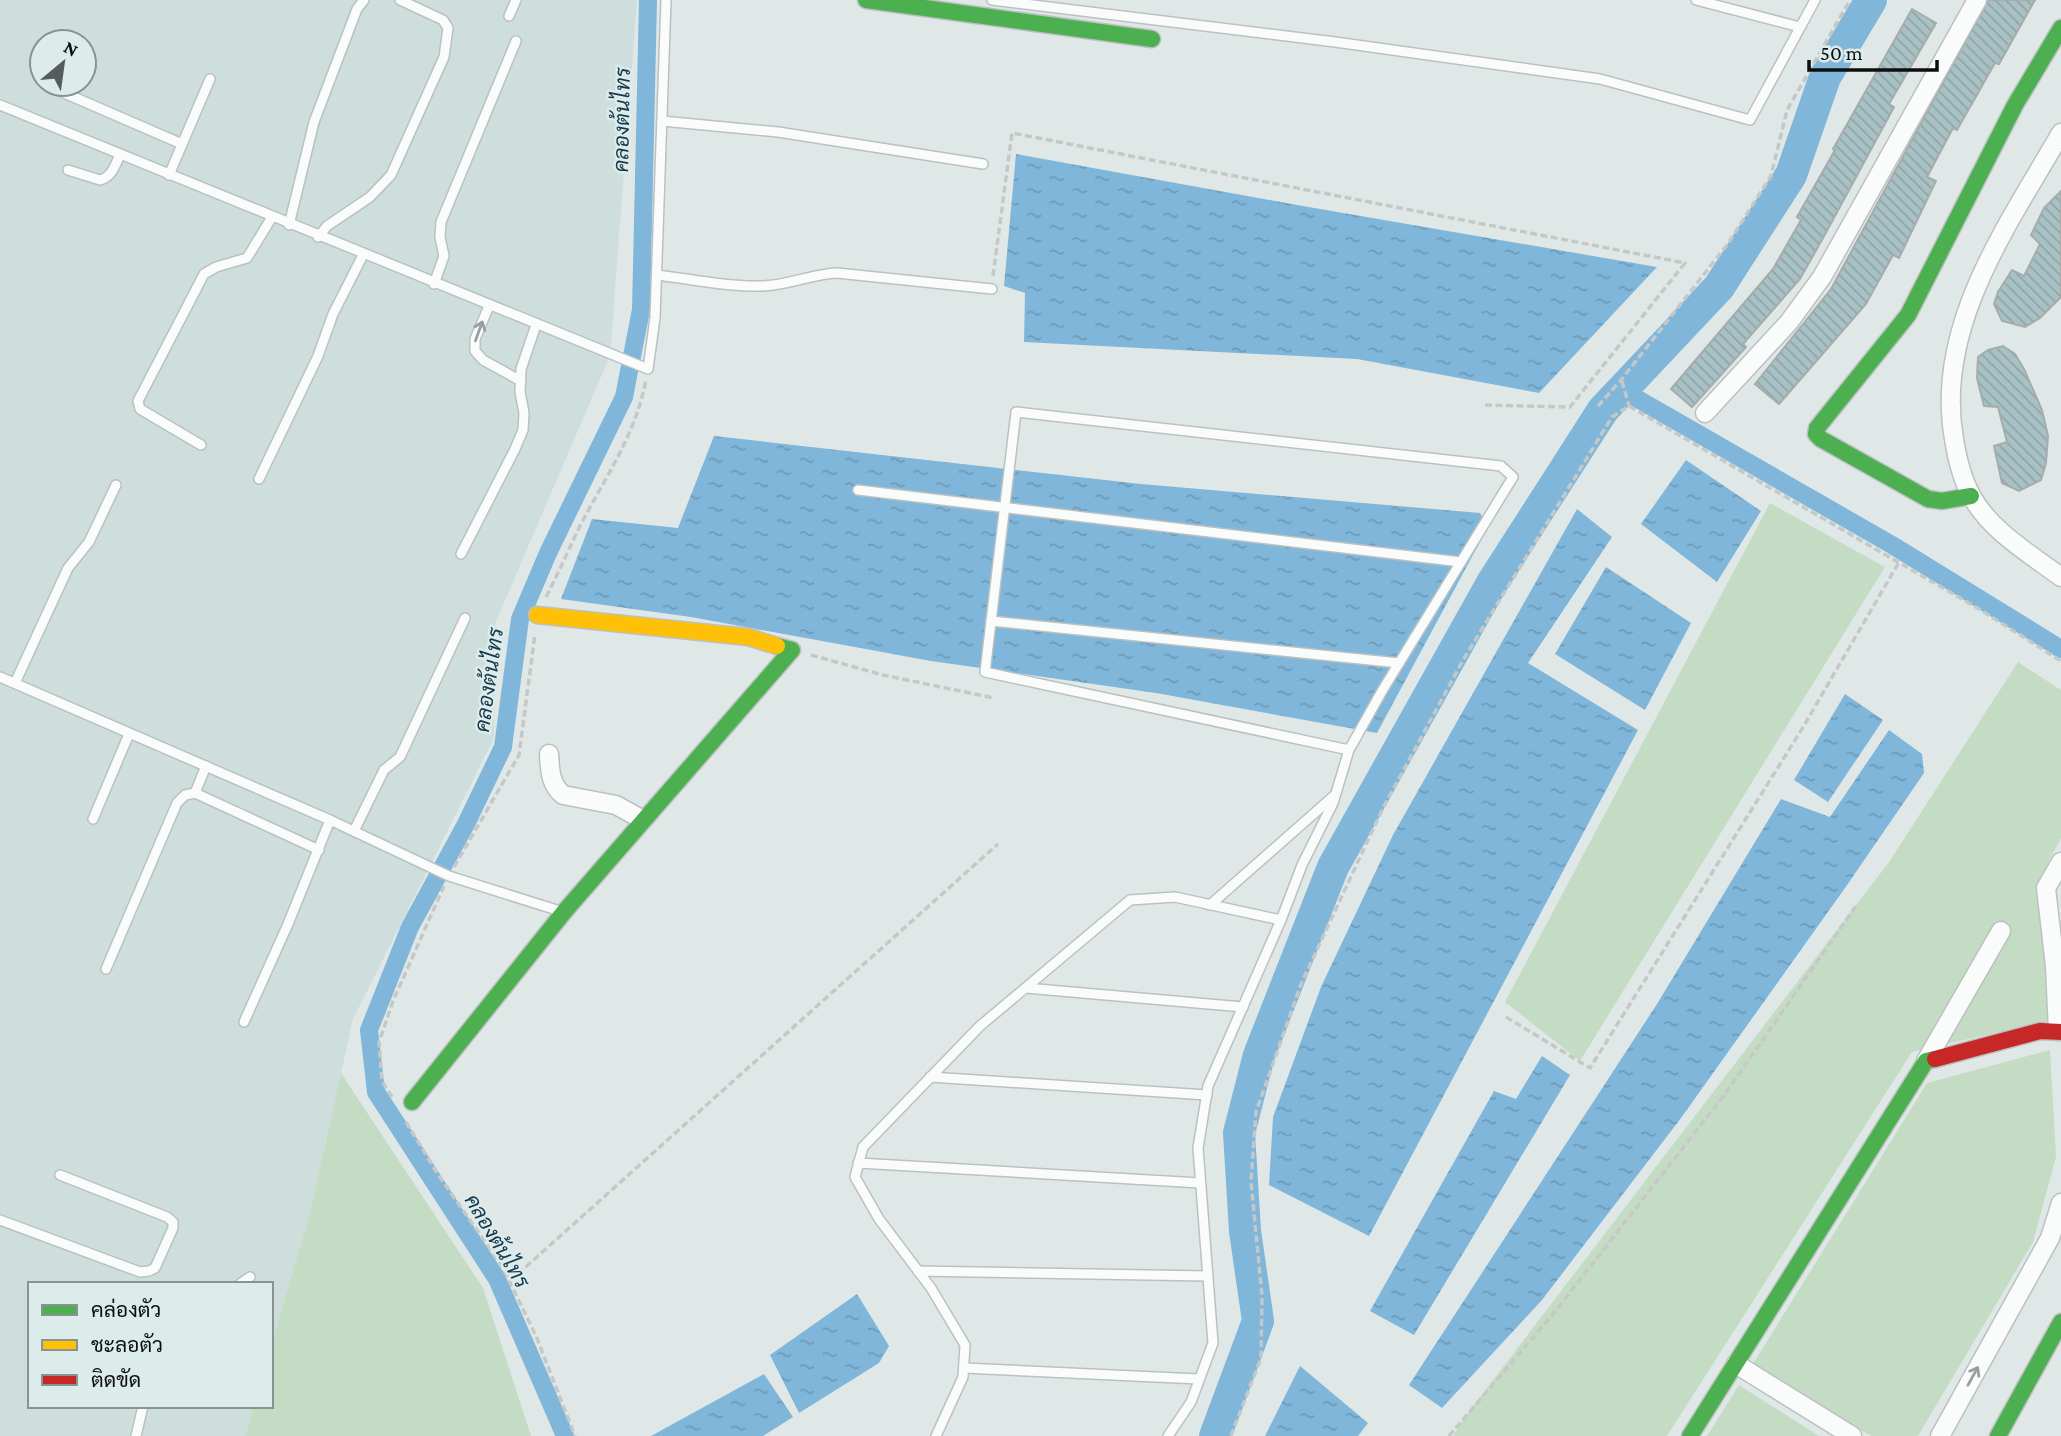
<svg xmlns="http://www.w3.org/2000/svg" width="2061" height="1436" viewBox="0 0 2061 1436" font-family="'Crimson Pro',Sarabun,serif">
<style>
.built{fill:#cededc;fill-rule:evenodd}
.green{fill:#c5dcc4}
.water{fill:url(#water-ripples)}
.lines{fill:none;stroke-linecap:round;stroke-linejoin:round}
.canal{stroke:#7fb6d9;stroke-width:18}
.river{stroke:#7fb6d9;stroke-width:32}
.building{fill:url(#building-back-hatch);stroke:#a6acac;stroke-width:2}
.lane-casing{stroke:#bbc1c0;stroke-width:12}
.street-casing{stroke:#bbc1c0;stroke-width:21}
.fast-casing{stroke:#bbc1c0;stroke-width:19}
.slow-casing{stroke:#bbc1c0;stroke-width:19}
.jam-casing{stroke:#bbc1c0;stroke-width:19}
.path{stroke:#c6c8c8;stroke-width:3.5;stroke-dasharray:7 3.5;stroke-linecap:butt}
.lane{stroke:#fafcfb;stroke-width:9}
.street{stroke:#fafcfb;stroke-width:18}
.fast{stroke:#4caf50;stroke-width:16}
.slow{stroke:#ffc107;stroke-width:16}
.jam{stroke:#c62828;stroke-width:16}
.oneway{stroke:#9a9e9d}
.labels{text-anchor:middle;stroke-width:5;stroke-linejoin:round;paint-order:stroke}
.water-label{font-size:21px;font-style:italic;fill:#16374c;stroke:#dcecea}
</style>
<defs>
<pattern id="water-ripples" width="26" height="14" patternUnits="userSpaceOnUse" patternTransform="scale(1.75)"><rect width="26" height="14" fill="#7fb6d9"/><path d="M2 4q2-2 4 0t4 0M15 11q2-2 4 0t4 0" fill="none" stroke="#6c9bb9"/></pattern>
<pattern id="building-back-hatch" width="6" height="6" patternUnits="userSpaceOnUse" patternTransform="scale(1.75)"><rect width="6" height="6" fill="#a8c1c5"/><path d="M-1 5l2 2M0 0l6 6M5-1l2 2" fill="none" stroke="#8fa5a8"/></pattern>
</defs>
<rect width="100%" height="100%" fill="#e0e8e7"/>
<path class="built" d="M 0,0 L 637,0 L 610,356 L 495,624 L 494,738 L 353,1019 L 310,1213 L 271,1346 L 271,1284 L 30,1284 L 30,1406 L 254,1406 L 245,1436 L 0,1436 ZM 42,42 L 84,42 L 84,84 L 42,84 Z"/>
<g class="green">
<path d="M 1770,503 L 1885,567 L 1580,1061 L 1505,1002 Z"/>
<path d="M 2018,662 L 2061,690 L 2061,838 L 2037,884 L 2051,1020 L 1912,1052 L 1667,1436 L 1453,1436 L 1464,1418 L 1889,862 Z"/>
<path d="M 2050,1050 L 2056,1157 L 2033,1242 L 1918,1436 L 1871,1436 L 1751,1367 L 1927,1083 Z"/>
<path d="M 341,1073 L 483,1288 L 531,1436 L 245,1436 L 254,1406 L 271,1406 L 271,1346 L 310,1213 Z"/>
<path d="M 1739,1385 L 1819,1436 L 1707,1436 Z"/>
</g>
<g class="water">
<path d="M 1016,154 L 1297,205 L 1657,267 L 1539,393 L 1357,359 L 1024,342 L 1025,293 L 1004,286 Z"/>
<path d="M 714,436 L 1141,484 L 1480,513 L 1488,527 L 1377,733 L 1156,693 L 931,661 L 691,617 L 561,599 L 592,519 L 678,528 Z"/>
<path d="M 1686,460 L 1761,511 L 1717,582 L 1641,524 Z"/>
<path d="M 1577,509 L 1612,537 L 1528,663 L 1638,730 L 1369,1236 L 1269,1185 L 1273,1117 L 1321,987 L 1393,835 Z"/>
<path d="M 1606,567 L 1691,623 L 1645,710 L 1555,654 Z"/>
<path d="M 1845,694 L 1883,720 L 1828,802 L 1794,780 Z"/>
<path d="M 1889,730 L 1922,754 L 1924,773 L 1845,888 L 1681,1118 L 1542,1300 L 1442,1408 L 1409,1385 L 1657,1004 L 1781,799 L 1830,817 Z"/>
<path d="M 1542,1056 L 1570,1075 L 1414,1335 L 1370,1311 L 1494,1091 L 1516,1099 Z"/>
<path d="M 857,1294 L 889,1346 L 879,1363 L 799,1413 L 770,1355 Z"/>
<path d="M 1300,1366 L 1368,1423 L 1358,1436 L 1265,1436 Z"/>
<path d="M 764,1374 L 793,1417 L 763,1436 L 651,1436 Z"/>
</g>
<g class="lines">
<g class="canal">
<path d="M 1622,390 L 1892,545 L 2061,649"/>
<path d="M 565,1436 L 497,1279 L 376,1092 L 369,1030 L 410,927 L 466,824 L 503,747 L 520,619 L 548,553 L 624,397 L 641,310 L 648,0"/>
</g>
<path class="river" d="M 1215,1436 L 1258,1321 L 1245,1231 L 1239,1133 L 1259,1055 L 1333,867 L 1492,583 L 1603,410 L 1719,287 L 1791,175 L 1825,77 L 1871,0"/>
</g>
<g class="building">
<path d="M 1988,0 L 2035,0 L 1999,64 L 1995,63 L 1957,130 L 1953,128 L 1927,177 L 1936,181 L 1899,258 L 1893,255 L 1866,304 L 1779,404 L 1755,384 L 1831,289 Z"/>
<path d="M 1912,9 L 1936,23 L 1889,104 L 1894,107 L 1823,238 L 1800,279 L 1743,344 L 1746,347 L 1692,407 L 1671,389 L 1773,269 L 1801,220 L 1797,217 L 1835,150 L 1833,149 Z"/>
<path d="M 2061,191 L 2061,297 L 2040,318 L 2025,327 L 2002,321 L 1994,304 L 1998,292 L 2012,270 L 2024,276 L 2040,244 L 2031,235 L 2044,208 Z"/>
<path d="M 2003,346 L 2015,354 L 2024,369 L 2042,410 L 2048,436 L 2046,463 L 2041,480 L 2019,491 L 2002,483 L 1994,446 L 2007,442 L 1998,407 L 1984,406 L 1977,378 L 1978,357 L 1988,350 Z"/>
</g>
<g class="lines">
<defs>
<g id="lane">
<path d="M 992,0 L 1335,42 L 1600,79 L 1750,120 L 1815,0"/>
<path d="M 1696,0 L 1800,27"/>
<path d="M 509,16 L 516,0"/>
<path d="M 62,92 L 182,144"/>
<path d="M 0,105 L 648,369 L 655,318 L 666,0"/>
<path d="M 662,121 L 778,132 L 983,164"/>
<path d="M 68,170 L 100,180 C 112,177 115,165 120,155"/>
<path d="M 169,175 L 210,79"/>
<path d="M 289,225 L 314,122 L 357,9 L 364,0"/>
<path d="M 318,237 L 327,226 L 370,197 L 391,175 L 444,57 L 448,28 L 443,20 L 400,0"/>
<path d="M 657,275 C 691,279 727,287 761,286 C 787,286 811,274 837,273 L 992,289"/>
<path d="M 434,284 L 444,256 L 440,237 L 441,222 L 516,41"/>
<path d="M 489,306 L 475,339 L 475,351 L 483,360 L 521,381"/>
<path d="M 201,445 L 140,409 L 138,401 L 204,274 L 216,267 L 247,258 L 272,217"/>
<path d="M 259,479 L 318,356 L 333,314 L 363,255"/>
<path d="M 858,490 L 1461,562"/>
<path d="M 461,554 L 515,449 L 523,430 L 524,413 L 520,392 L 521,369 L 536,325"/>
<path d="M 991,621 L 1399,663"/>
<path d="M 0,677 L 330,820 L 449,876 L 560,911"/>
<path d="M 15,683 L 68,568 L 89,542 L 116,485"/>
<path d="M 195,793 L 319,850"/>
<path d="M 93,819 L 129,734"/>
<path d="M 354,831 L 384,770 L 400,757 L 465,618"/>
<path d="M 1210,905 L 1335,795"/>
<path d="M 106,969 L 177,803 L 185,795 L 195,793 L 206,766"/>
<path d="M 1026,988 L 1243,1007"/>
<path d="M 244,1022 L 288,924 L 330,820"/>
<path d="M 930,1077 L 1207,1095"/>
<path d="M 858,1163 L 1200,1183"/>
<path d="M 0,1220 L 140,1272 L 149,1271 L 155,1268 L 173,1228 L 173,1222 L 167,1217 L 60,1175"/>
<path d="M 918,1271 L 1208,1276"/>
<path d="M 240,1284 L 250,1277"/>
<path d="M 964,1368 L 1199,1379"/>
<path d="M 136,1436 L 143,1406"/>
<path d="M 936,1436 L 963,1377 L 965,1345 L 931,1288 L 879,1219 L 855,1177 L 863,1147 L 980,1026 L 1130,900 L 1175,897 L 1281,920 L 1302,865 L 1333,803 L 1349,750 L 1382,691 L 1513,477 L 1501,466 L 1016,412 L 985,672 L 1349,750"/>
<path d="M 1168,1436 L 1191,1402 L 1213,1343 L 1198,1148 L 1208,1086 L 1281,920"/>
</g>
<g id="street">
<path d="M 2061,133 C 2008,225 1934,327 1954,439 C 1957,458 1961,477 1971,495 C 1989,530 2030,554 2061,577"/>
<path d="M 1705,413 L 1789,322 L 1822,277 L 1977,0"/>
<path d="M 549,754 C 550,770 550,784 563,795 L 616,805 L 643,820"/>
<path d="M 2058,1031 L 2055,966 L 2046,888 L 2061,862"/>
<path d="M 1926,1061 L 2001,931"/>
<path d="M 1736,1364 L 1852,1436"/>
<path d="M 1940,1436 L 2050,1238 L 2061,1203"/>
</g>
<g id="fast">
<path d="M 866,0 L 1152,39"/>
<path d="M 1971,496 L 1942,501 L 1928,499 L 1821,439 L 1816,434 L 1817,428 L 1908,315 L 2015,105 L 2061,28"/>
<path d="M 412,1102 L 564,912 L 792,650 L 777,646"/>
<path d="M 1690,1436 L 1926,1061 L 1935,1059"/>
<path d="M 1998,1436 L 2061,1322"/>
</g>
<path id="slow" d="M 537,615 L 748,637 L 777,646"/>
<path id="jam" d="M 1935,1059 L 2040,1031 L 2061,1032"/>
</defs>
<use href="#lane" class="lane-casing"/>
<use href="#street" class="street-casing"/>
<use href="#fast" class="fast-casing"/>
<use href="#slow" class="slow-casing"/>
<use href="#jam" class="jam-casing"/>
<g class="path">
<path d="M 993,276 L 1012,133 L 1685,263 L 1570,407 L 1484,405"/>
<path d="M 1622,381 L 1629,406"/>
<path d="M 1598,406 L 1621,380 L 1727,245 L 1771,176 L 1787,110 L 1850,0"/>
<path d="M 546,597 C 558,574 568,551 579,528 C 604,479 636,435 646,379"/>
<path d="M 811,655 L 883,675 L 994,698"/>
<path d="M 454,867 L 519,755 L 535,634"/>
<path d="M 1506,1017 L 1590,1068 L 1802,729 L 1899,562"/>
<path d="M 392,1097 L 382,1081 L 379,1042 L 393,1001 L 444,886"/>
<path d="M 406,1122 L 437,1173 L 502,1266 L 536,1336 L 575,1436"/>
<path d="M 510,1281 L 998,844"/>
<path d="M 1231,1436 L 1261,1358 L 1262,1296 L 1251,1181 L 1256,1112 L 1301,984 L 1382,810 L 1463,660 L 1612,417 L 1629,406 L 1979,609 L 2061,661"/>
<path d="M 1449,1436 L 1554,1313 L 1725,1094 L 1858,903"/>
</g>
<use href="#lane" class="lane"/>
<use href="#street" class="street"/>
<use href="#fast" class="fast"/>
<use href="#slow" class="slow"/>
<use href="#jam" class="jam"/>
</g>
<defs><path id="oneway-shaft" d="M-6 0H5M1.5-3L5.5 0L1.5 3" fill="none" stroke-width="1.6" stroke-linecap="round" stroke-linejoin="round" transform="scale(1.75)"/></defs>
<g class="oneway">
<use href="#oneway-shaft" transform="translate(479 331) rotate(-70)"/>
<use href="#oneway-shaft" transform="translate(1973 1376) rotate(-61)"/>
</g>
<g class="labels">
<g class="water-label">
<text transform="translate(622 120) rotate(-89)" y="7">คลองต้นไทร</text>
<text transform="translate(489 680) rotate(-82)" y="7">คลองต้นไทร</text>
<text transform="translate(497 1241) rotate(59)" y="7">คลองต้นไทร</text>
</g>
</g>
<rect x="28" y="1282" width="245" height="126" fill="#dcecea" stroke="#889492" stroke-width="2"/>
<rect x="42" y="1305" width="35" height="10" fill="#4caf50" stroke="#889492" stroke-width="2"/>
<text x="91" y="1317" font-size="21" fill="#0b100f">คล่องตัว</text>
<rect x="42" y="1340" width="35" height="10" fill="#ffc107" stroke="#889492" stroke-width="2"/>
<text x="91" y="1352" font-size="21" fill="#0b100f">ชะลอตัว</text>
<rect x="42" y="1375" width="35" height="10" fill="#c62828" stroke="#889492" stroke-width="2"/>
<text x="91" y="1387" font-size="21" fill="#0b100f">ติดขัด</text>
<g transform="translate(63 63) rotate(29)"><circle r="33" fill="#dcecea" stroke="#889492" stroke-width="2"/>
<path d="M0-5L12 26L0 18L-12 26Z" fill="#565c5b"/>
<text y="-10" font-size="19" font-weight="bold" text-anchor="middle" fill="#0b100f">N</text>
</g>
<path d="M1809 60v10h128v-10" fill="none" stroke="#0b100f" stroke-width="3.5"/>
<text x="1820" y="60" font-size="21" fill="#0b100f" stroke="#dcecea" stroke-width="5" paint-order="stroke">50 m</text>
</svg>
